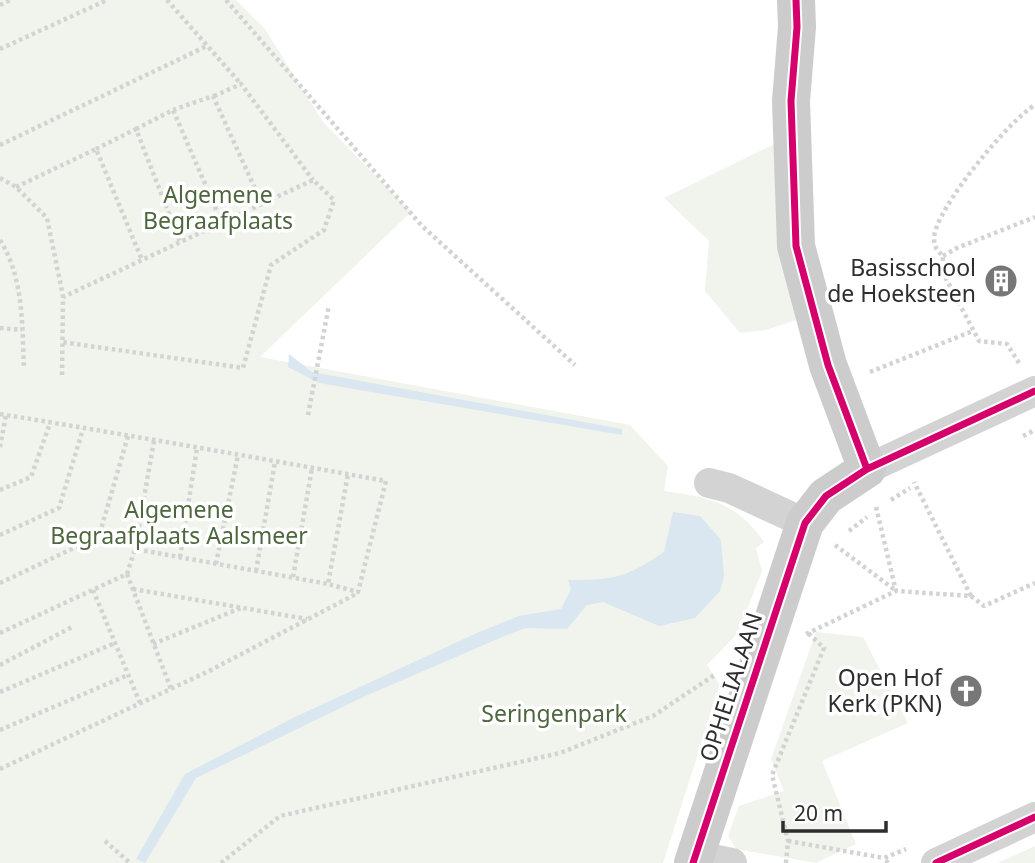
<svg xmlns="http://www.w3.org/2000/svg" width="1035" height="863" viewBox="0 0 1035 863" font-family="'Noto Sans',sans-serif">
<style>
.green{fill:#f0f4ec}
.water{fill:#dae6f0}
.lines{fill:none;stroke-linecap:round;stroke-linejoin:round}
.path{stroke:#d3d3d3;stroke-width:4.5;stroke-dasharray:3.5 3.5;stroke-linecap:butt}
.street{stroke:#d3d3d3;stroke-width:30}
.secondary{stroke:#ccc;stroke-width:38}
.cycleway-casing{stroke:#fff;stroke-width:11}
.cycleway{stroke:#d6006c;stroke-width:7}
.labels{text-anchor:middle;stroke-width:7;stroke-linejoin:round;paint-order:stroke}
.park-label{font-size:23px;fill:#4e673f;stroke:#fff}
.poi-label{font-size:23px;fill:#2e2e2e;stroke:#fff;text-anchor:end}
.street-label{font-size:23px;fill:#2e2e2e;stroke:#fff}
</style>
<rect width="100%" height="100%" fill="#fff"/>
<g class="green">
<path d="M 0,0 L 236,0 L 265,29 L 323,122 L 411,212 L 260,357 L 630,425 L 668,466 L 664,491 C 709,497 736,502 764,542 L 756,548 L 762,571 L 738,633 L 707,665 L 720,685 L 663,863 L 0,863 Z"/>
<path d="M 776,143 L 799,319 L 766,330 L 740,333 L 705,291 L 709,241 L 664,198 Z"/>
<path d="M 816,632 L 863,637 L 908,723 L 822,761 L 856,844 L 816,863 L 736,849 L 728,836 L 739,806 L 784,791 L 771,759 Z"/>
<path d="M 1035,846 L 1035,863 L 998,863 Z"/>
</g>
<g class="water">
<path d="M 289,354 L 312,372 L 622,429 L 622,435 L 319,383 L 288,367 Z"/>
<path d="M 673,512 L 700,516 L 721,540 L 724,576 L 720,591 L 695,618 L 659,626 L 603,602 L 587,605 L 567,629 L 526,628 L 509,634 L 361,698 L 196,778 L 145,863 L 136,859 L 185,774 L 295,717 L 479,632 L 519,616 L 561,609 L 571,589 L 568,580 C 614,580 626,578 664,552 Z"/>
</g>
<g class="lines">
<g class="path">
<path d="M 167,0 L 241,84"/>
<path d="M 226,0 L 422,226 L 575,365"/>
<path d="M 0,5 L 10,0"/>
<path d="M 0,49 L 107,0"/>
<path d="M 214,96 L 241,84 L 313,180"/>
<path d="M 173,110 L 213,96 L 262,204"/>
<path d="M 136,129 L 173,110 L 222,223"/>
<path d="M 0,145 L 207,46"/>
<path d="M 96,149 L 136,129 L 180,242"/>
<path d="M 0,178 L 16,187 L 47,218 L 63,296"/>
<path d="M 16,187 L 96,149 L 142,260"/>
<path d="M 0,240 C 24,278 22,326 24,369"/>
<path d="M 943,256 L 957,248 L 1035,217"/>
<path d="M 0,328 L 22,330"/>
<path d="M 1019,363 L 1007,344 L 979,341 L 942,271 L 943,256 C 937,250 934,247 934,238 C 935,209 1010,119 1035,105"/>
<path d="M 870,372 L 973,331"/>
<path d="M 62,375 L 63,297 L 313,180 L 334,200 L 324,230 L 271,265 L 243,368 L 62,342"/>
<path d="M 0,414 C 129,435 258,458 386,481 L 358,592 L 328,584 L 348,474"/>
<path d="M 308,415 L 329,305"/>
<path d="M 1023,436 L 1035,430"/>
<path d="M 154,441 L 135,549 L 328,584"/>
<path d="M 0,447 L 6,415"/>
<path d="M 0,490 L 31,477 L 50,423"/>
<path d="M 891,500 L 910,488"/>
<path d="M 876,507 L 896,591"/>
<path d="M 849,531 L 867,517"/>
<path d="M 0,535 L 59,508 L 83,429"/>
<path d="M 835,545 L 895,590"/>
<path d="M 180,557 L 197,448"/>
<path d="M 216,564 L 238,455"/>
<path d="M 256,571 L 275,462"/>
<path d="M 127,574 L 135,549"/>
<path d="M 293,577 L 312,468"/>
<path d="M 0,583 L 99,536 L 128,436"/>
<path d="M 133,589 L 307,619"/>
<path d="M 93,590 L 140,703"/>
<path d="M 971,596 L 984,606 L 1035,583"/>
<path d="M 0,633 L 127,574 L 171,689"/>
<path d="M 806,634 L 896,591 L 971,596 L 914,482"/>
<path d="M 153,644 L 243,607"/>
<path d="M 0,665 L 72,627"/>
<path d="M 0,692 L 115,643"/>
<path d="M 0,730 L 128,675"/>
<path d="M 0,769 L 209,671 L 358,593"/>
<path d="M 105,841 L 130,863"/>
<path d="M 788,841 L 884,858"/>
<path d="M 221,863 L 280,816 L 560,753 L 653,716 L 716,674"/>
<path d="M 786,863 L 788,841 L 772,775 L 824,648 L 808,633"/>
<path d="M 888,863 L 884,858 L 906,849"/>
</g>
<g class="street">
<path d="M 867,469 L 1035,391"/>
<path d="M 709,483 L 729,488 L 805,523"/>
<path d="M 697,856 L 732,863"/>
<path d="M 936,863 L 1035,817"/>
</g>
<path class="secondary" d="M 693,863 L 805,523 L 826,496 L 867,469 L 828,365 L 796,246 L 791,101 L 797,27 L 796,0"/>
<defs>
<g id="cycleway">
<path d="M 796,0 L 797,27 L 791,101 L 796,246 L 828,365 L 867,469"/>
<path d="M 693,863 L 805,523 L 826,496 L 867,469 L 1035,391"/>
<path d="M 936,863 L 1035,817"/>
</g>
</defs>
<use href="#cycleway" class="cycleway-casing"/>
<use href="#cycleway" class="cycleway"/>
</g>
<defs>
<symbol id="building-disc" viewBox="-11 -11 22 22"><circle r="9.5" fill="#777" stroke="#fff"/><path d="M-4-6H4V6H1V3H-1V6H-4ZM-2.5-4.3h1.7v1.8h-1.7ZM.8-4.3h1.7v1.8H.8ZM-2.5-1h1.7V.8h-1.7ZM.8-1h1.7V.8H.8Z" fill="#fff"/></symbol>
<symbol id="church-disc" viewBox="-11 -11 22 22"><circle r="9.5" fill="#777" stroke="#fff"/><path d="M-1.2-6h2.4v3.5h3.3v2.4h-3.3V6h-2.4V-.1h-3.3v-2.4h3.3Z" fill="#fff"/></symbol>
</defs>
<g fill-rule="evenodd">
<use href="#building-disc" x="982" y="262" width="38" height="38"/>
<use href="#church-disc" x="947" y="672" width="38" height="38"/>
</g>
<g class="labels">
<g class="park-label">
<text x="218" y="203">Algemene<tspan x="218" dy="26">Begraafplaats</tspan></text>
<text x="179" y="518">Algemene<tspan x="179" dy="26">Begraafplaats Aalsmeer</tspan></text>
<text x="554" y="722">Seringenpark</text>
</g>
<g class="poi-label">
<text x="976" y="276">Basisschool<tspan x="976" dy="26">de Hoeksteen</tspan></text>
<text x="942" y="686">Open Hof<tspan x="942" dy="26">Kerk (PKN)</tspan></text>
</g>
<g class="street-label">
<text transform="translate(731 687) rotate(-72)" y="8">OPHELIALAAN</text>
</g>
</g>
<path d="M783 821v10h103v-10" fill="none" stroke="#2e2e2e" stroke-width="3.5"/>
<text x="794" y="821" font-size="21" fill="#2e2e2e" stroke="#ffffff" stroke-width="5" paint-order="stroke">20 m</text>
</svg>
